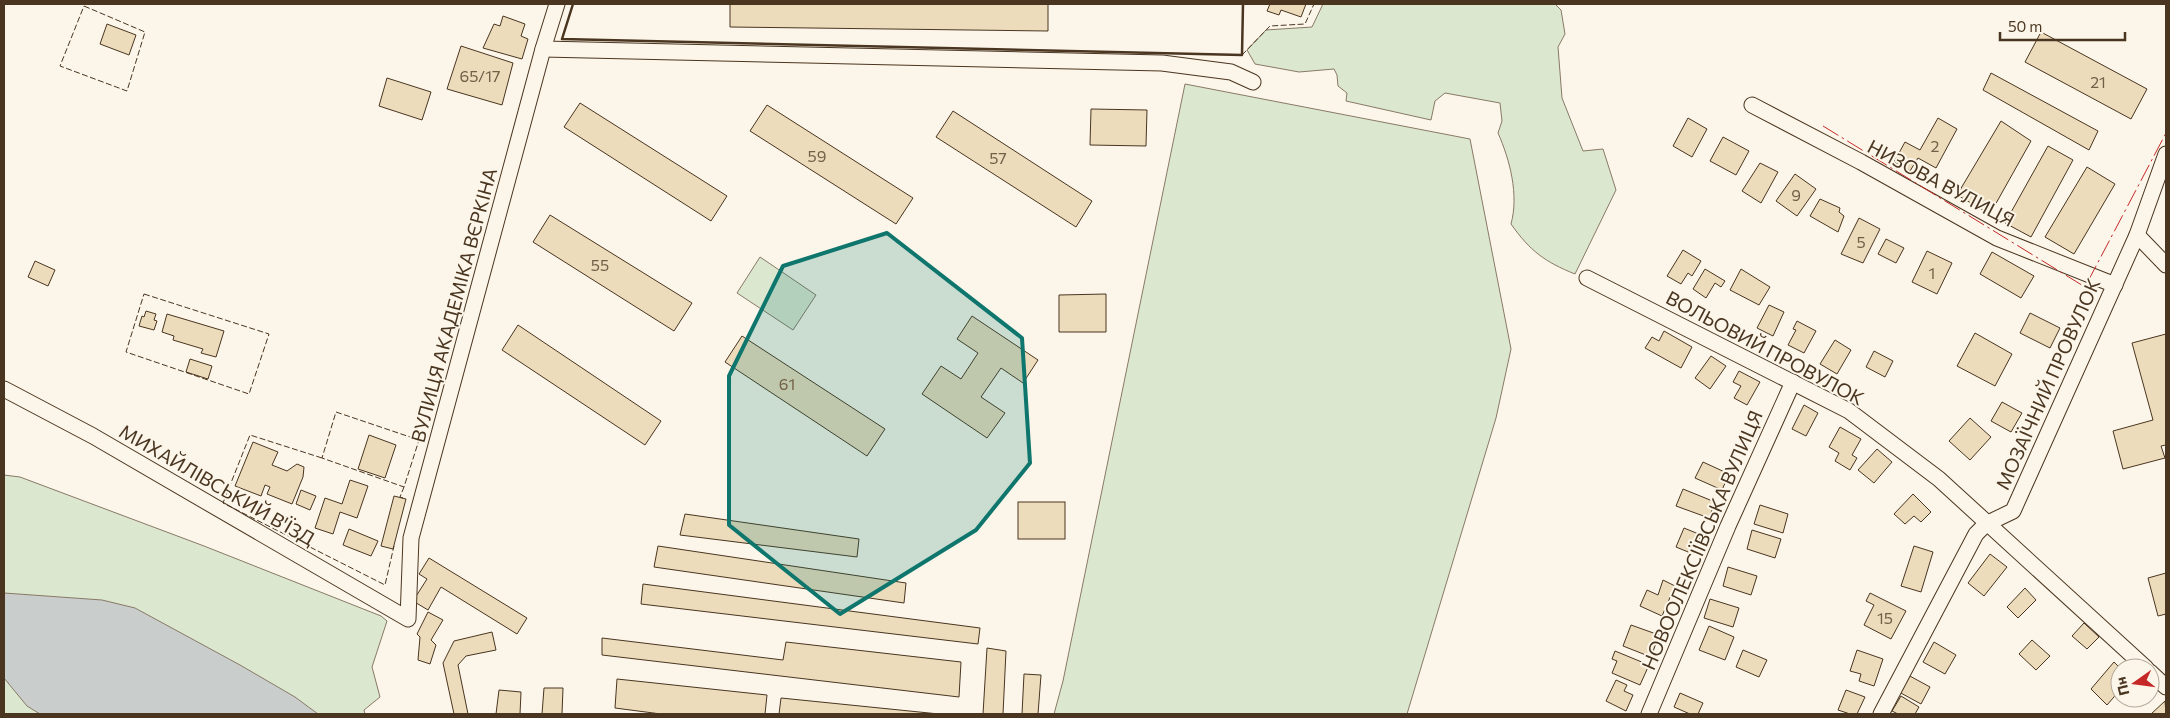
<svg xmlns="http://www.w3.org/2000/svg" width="2170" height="718" viewBox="0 0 2170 718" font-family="Commissioner,sans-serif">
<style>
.green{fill:#dce7d0;stroke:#887966}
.water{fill:#c9cecd;stroke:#887966}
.building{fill:#ecdcbc;stroke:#4a3520}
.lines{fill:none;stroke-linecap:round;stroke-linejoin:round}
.minor-casing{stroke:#4a3520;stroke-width:17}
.minor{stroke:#fbf6e9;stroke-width:15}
.fence{stroke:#4a3520;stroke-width:1;stroke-dasharray:6 2.5;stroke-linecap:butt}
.wall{stroke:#4a3520;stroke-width:2.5}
.power{stroke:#c62828;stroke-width:1;stroke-dasharray:18 4 2.5 4;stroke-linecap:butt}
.marked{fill:#0f766e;fill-opacity:0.2;stroke:#0f766e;stroke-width:4;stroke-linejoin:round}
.labels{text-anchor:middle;stroke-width:4;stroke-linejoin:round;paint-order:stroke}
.number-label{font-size:16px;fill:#725f47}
.street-label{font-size:19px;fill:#4a3520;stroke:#fbf6e9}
</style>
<rect width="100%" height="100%" fill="#fbf6e9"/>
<g class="green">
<path d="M 1323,4 L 1555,4 L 1561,10 L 1565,34 L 1558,47 L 1562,98 L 1583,151 L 1603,149 L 1616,190 L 1575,274 C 1545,262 1530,251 1511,224 C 1519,195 1510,160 1498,133 L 1502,121 L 1500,103 L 1445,93 L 1435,101 L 1431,120 L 1346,101 L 1347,93 L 1338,86 L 1337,75 L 1334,69 L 1299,72 L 1255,64 L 1247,50 L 1266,30 L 1312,27 Z"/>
<path d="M 1185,84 L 1470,139 L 1511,349 L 1496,418 L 1407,714 L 1054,714 L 1063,681 Z"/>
<path d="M 760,257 L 816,295 L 793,330 L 737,293 Z"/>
<path d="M 4,475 L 20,477 L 204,546 L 381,616 L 387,621 L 372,667 L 380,697 L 364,710 L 365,714 L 4,714 Z"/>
</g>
<path class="water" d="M 4,593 L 102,600 L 135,608 L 240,665 L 295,697 L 318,714 L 40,714 L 27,706 L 4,678 Z"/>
<g class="building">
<path d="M 730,4 L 1048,4 L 1048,31 L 730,27 Z"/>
<path d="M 1270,4 L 1306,4 L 1301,17 L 1281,10 L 1279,15 L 1267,11 Z"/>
<path d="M 503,16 L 525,24 L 521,36 L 528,39 L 522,59 L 483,48 L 494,24 L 500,26 Z"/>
<path d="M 107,24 L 136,35 L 129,55 L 100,44 Z"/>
<path d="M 2041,32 L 2147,89 L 2131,119 L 2025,62 Z"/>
<path d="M 461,46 L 513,63 L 502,105 L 447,89 Z"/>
<path d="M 1991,73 L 2098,131 L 2089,150 L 1983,90 Z"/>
<path d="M 387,78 L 431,92 L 422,120 L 379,106 Z"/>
<path d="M 580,103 L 727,196 L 711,221 L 564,127 Z"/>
<path d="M 767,105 L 913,198 L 896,224 L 750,131 Z"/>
<path d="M 1091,109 L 1147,110 L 1146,146 L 1090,145 Z"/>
<path d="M 953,111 L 1092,201 L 1076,227 L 936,137 Z"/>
<path d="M 1688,118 L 1707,129 L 1692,157 L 1673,146 Z"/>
<path d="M 1938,118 L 1957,129 L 1936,168 L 1918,158 L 1910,171 L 1894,162 L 1905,142 L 1920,150 Z"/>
<path d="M 2001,121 L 2031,141 L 1990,214 L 1957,195 Z"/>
<path d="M 1723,137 L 1749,151 L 1736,175 L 1710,161 Z"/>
<path d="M 2048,146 L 2073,160 L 2031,237 L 2005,223 Z"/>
<path d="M 1760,163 L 1778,172 L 1761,203 L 1742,191 Z"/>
<path d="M 2087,167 L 2115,184 L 2074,254 L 2045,237 Z"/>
<path d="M 1795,174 L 1816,189 L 1797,216 L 1776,201 Z"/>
<path d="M 1820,199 L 1840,208 L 1839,212 L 1844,216 L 1838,232 L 1810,216 Z"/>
<path d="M 550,215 L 692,303 L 674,331 L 533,242 Z"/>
<path d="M 1859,218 L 1880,229 L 1863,263 L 1841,254 Z"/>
<path d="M 1886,239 L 1904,248 L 1896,263 L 1878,254 Z"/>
<path d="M 1683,250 L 1701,261 L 1692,276 L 1688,273 L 1681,284 L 1667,276 Z"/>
<path d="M 1927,251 L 1952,263 L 1937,294 L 1912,282 Z"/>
<path d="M 1992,252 L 2034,276 L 2021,298 L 1980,274 Z"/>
<path d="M 35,261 L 55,270 L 48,286 L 28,277 Z"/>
<path d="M 1705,269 L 1725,281 L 1721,287 L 1715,283 L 1706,298 L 1693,289 Z"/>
<path d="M 1741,269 L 1770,287 L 1759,305 L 1730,290 Z"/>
<path d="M 1106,294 L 1106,332 L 1059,332 L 1059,295 Z"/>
<path d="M 1769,305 L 1784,312 L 1773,336 L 1757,328 Z"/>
<path d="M 146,311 L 156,314 L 154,320 L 157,321 L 154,330 L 139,326 L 142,316 L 144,317 Z"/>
<path d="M 2030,313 L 2060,328 L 2050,348 L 2020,333 Z"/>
<path d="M 167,314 L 224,331 L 216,357 L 201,353 L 203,349 L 173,340 L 174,336 L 162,332 Z"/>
<path d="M 972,316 L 1038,360 L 1023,383 L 1001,368 L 981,397 L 1005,413 L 987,438 L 922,394 L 941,366 L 961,379 L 978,353 L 957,339 Z"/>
<path d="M 1797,321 L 1816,331 L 1804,353 L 1788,345 L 1796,330 L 1793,329 Z"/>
<path d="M 518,325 L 661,421 L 645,445 L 502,350 Z"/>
<path d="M 1664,331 L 1692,347 L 1681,368 L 1645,348 L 1652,337 L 1659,341 Z"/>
<path d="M 1975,333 L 2012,354 L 1995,386 L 1957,366 Z"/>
<path d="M 2166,334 L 2166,445 L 2161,446 L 2165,458 L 2123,469 L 2113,431 L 2153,420 L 2132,343 Z"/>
<path d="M 742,336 L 885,429 L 867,456 L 725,362 Z"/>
<path d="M 1835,340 L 1851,350 L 1837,374 L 1820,364 Z"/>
<path d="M 1874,351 L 1893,361 L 1885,377 L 1866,367 Z"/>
<path d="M 1711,356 L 1726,366 L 1710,389 L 1695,378 Z"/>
<path d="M 190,359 L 212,366 L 208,379 L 186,372 Z"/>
<path d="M 1739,371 L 1760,382 L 1747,405 L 1734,398 L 1741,386 L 1733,382 Z"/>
<path d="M 2002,402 L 2022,413 L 2011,432 L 1991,421 Z"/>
<path d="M 1804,405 L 1818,413 L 1806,436 L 1792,429 Z"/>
<path d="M 1970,418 L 1991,437 L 1970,460 L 1949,441 Z"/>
<path d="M 1840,427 L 1861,439 L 1852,455 L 1857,458 L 1850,470 L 1835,461 L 1839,453 L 1829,447 Z"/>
<path d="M 369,435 L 396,445 L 385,478 L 358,469 Z"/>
<path d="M 253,442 L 278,452 L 272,465 L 287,471 L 297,464 L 304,467 L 303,477 L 292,504 L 267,494 L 270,487 L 265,485 L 261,496 L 235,486 Z"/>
<path d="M 1877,449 L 1892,462 L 1874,483 L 1858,470 Z"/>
<path d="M 1703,462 L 1729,474 L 1722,490 L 1695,478 Z"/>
<path d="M 350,480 L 368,486 L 357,518 L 340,512 L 333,534 L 315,528 L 325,498 L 342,504 Z"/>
<path d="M 1683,489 L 1715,502 L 1709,518 L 1676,506 Z"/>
<path d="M 301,490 L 316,496 L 310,510 L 296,504 Z"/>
<path d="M 1913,494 L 1931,512 L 1921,522 L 1914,516 L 1905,524 L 1894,514 Z"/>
<path d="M 394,496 L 406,499 L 393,549 L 381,546 Z"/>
<rect x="1018" y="502" width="47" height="37"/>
<path d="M 1760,505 L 1788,514 L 1783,533 L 1754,524 Z"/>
<path d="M 685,514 L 859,539 L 857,557 L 680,535 Z"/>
<path d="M 1684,528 L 1701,535 L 1693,554 L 1676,547 Z"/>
<path d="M 349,529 L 378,541 L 371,556 L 343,545 Z"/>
<path d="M 1752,530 L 1781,539 L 1775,558 L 1747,549 Z"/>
<path d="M 658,546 L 906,583 L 904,603 L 654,567 Z"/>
<path d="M 1914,546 L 1933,552 L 1921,592 L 1901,586 Z"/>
<path d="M 1990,554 L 2007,567 L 1984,596 L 1968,583 Z"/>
<path d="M 429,558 L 527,618 L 517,634 L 441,587 L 428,610 L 413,601 L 427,579 L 419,574 Z"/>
<path d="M 1728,567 L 1757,576 L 1751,595 L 1723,586 Z"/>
<path d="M 2166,573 L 2166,614 L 2158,616 L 2148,578 Z"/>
<path d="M 1663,580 L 1675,586 L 1662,616 L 1640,606 L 1647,590 L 1658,595 Z"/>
<path d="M 643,584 L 980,628 L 978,644 L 641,604 Z"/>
<path d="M 2025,588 L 2036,600 L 2018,618 L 2007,607 Z"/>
<path d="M 1870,593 L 1906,611 L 1891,639 L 1864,625 L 1874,605 L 1866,601 Z"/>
<path d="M 1710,599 L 1739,608 L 1733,627 L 1704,618 Z"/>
<path d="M 428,612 L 443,620 L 431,640 L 436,645 L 430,664 L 418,660 L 420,637 L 417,634 Z"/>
<path d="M 2084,623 L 2099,637 L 2087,649 L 2072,636 Z"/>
<path d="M 1631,625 L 1659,635 L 1651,657 L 1623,646 Z"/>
<path d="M 1709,626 L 1734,637 L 1725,660 L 1699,650 Z"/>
<path d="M 492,632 L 496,650 L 466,656 L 458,665 L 468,714 L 454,714 L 443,663 L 454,641 Z"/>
<path d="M 602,638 L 783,660 L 786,642 L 961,662 L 959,697 L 602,655 Z"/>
<path d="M 2032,640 L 2050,656 L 2036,670 L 2019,654 Z"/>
<path d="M 1934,642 L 1956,655 L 1945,674 L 1923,662 Z"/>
<path d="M 987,648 L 1006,651 L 1003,714 L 983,714 Z"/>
<path d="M 1743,650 L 1767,660 L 1759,677 L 1736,667 Z"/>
<path d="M 1857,650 L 1883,659 L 1874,686 L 1859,681 L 1861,674 L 1850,671 Z"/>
<path d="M 1615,651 L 1649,665 L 1640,685 L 1612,673 L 1617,661 L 1612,659 Z"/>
<path d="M 2114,662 L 2120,668 L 2120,690 L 2107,705 L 2091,689 Z"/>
<path d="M 1024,674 L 1041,675 L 1038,714 L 1022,714 Z"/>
<path d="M 1908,675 L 1930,687 L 1921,704 L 1899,692 Z"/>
<path d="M 617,679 L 767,695 L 765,714 L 661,714 L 615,708 Z"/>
<path d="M 1616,680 L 1627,685 L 1624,691 L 1633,695 L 1626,711 L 1606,701 Z"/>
<path d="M 544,688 L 563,688 L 562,714 L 542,714 Z"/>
<path d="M 499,690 L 521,692 L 520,714 L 496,714 Z"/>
<path d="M 1846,690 L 1865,697 L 1857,714 L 1850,714 L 1838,710 Z"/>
<path d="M 1680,693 L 1703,703 L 1698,714 L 1690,714 L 1674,707 Z"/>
<path d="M 1901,696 L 1919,707 L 1915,714 L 1898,714 L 1892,711 Z"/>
<path d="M 781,698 L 939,714 L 779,714 Z"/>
<path d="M 2165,701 L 2166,714 L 2151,714 Z"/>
</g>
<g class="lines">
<defs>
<g id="minor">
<path d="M 543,49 L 1162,63 L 1231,72 L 1253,82"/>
<path d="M 1752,105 L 1861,162 L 1997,238 L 2115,285"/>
<path d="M 2137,235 L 2166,265"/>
<path d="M 1587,278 L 1849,411 L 1939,479 L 2146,668"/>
<path d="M 4,389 L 93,436 L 408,619 L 411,538 L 543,49 L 557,4"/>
<path d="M 2150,672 L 2166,687"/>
<path d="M 1649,714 L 1728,526 L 1793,382"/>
<path d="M 1881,714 L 1976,534 L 1986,524 L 2013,511 L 2137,235 L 2166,154"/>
</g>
</defs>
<use href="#minor" class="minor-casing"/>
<use href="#minor" class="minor"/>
<g class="fence">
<path d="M 1243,4 L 1242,55 L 1270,26 L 1305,24 L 1314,4"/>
<path d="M 84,6 L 145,32 L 127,91 L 60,66 Z"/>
<path d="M 144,294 L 269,334 L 249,394 L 126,352 Z"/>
<path d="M 336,412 L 419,440 L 404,487 L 322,458 Z"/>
<path d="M 322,458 L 250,435 L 223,503 L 385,585 L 394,546"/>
<path d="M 403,498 L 400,497 L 404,487"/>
</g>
<path class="wall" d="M 573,4 L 562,39 L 1242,55 L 1243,4"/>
<path class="power" d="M 1823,126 L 2085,287 L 2166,133"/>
</g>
<path class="marked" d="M 887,233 L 1022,338 L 1030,463 L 976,530 L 840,614 L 729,525 L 729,376 L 783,266 Z"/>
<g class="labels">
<g class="number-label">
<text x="480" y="82">65/17</text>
<text x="2098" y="88">21</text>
<text x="1935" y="152">2</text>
<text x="817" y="162">59</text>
<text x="998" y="164">57</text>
<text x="1796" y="201">9</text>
<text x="1861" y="248">5</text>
<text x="600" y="271">55</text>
<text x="1932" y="279">1</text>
<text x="787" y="390">61</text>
<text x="1885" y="624">15</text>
</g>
<g class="street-label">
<text transform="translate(1941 183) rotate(28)" y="7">НИЗОВА ВУЛИЦЯ</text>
<text transform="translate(454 305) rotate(-75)" y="7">ВУЛИЦЯ АКАДЕМІКА ВЄРКІНА</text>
<text transform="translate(1765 348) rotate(28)" y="7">ВОЛЬОВИЙ ПРОВУЛОК</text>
<text transform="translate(2048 384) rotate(-66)" y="7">МОЗАЇЧНИЙ ПРОВУЛОК</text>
<text transform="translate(217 485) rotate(30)" y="7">МИХАЙЛІВСЬКИЙ В'ЇЗД</text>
<text transform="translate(1702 540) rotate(-67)" y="7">НОВООЛЕКСІЇВСЬКА ВУЛИЦЯ</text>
</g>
</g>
<rect width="2170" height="718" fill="none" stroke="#4a3520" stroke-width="10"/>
<g transform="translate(2135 683) rotate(256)"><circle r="24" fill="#fbf6e9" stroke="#b4a999"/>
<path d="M0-4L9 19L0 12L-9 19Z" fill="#c62828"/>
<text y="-8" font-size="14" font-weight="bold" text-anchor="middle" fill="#4a3520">Пн</text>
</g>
<path d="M2000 32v8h125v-8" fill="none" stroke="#4a3520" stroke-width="2.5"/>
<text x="2008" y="32" font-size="15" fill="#4a3520" stroke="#fbf6e9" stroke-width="4" paint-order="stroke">50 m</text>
</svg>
